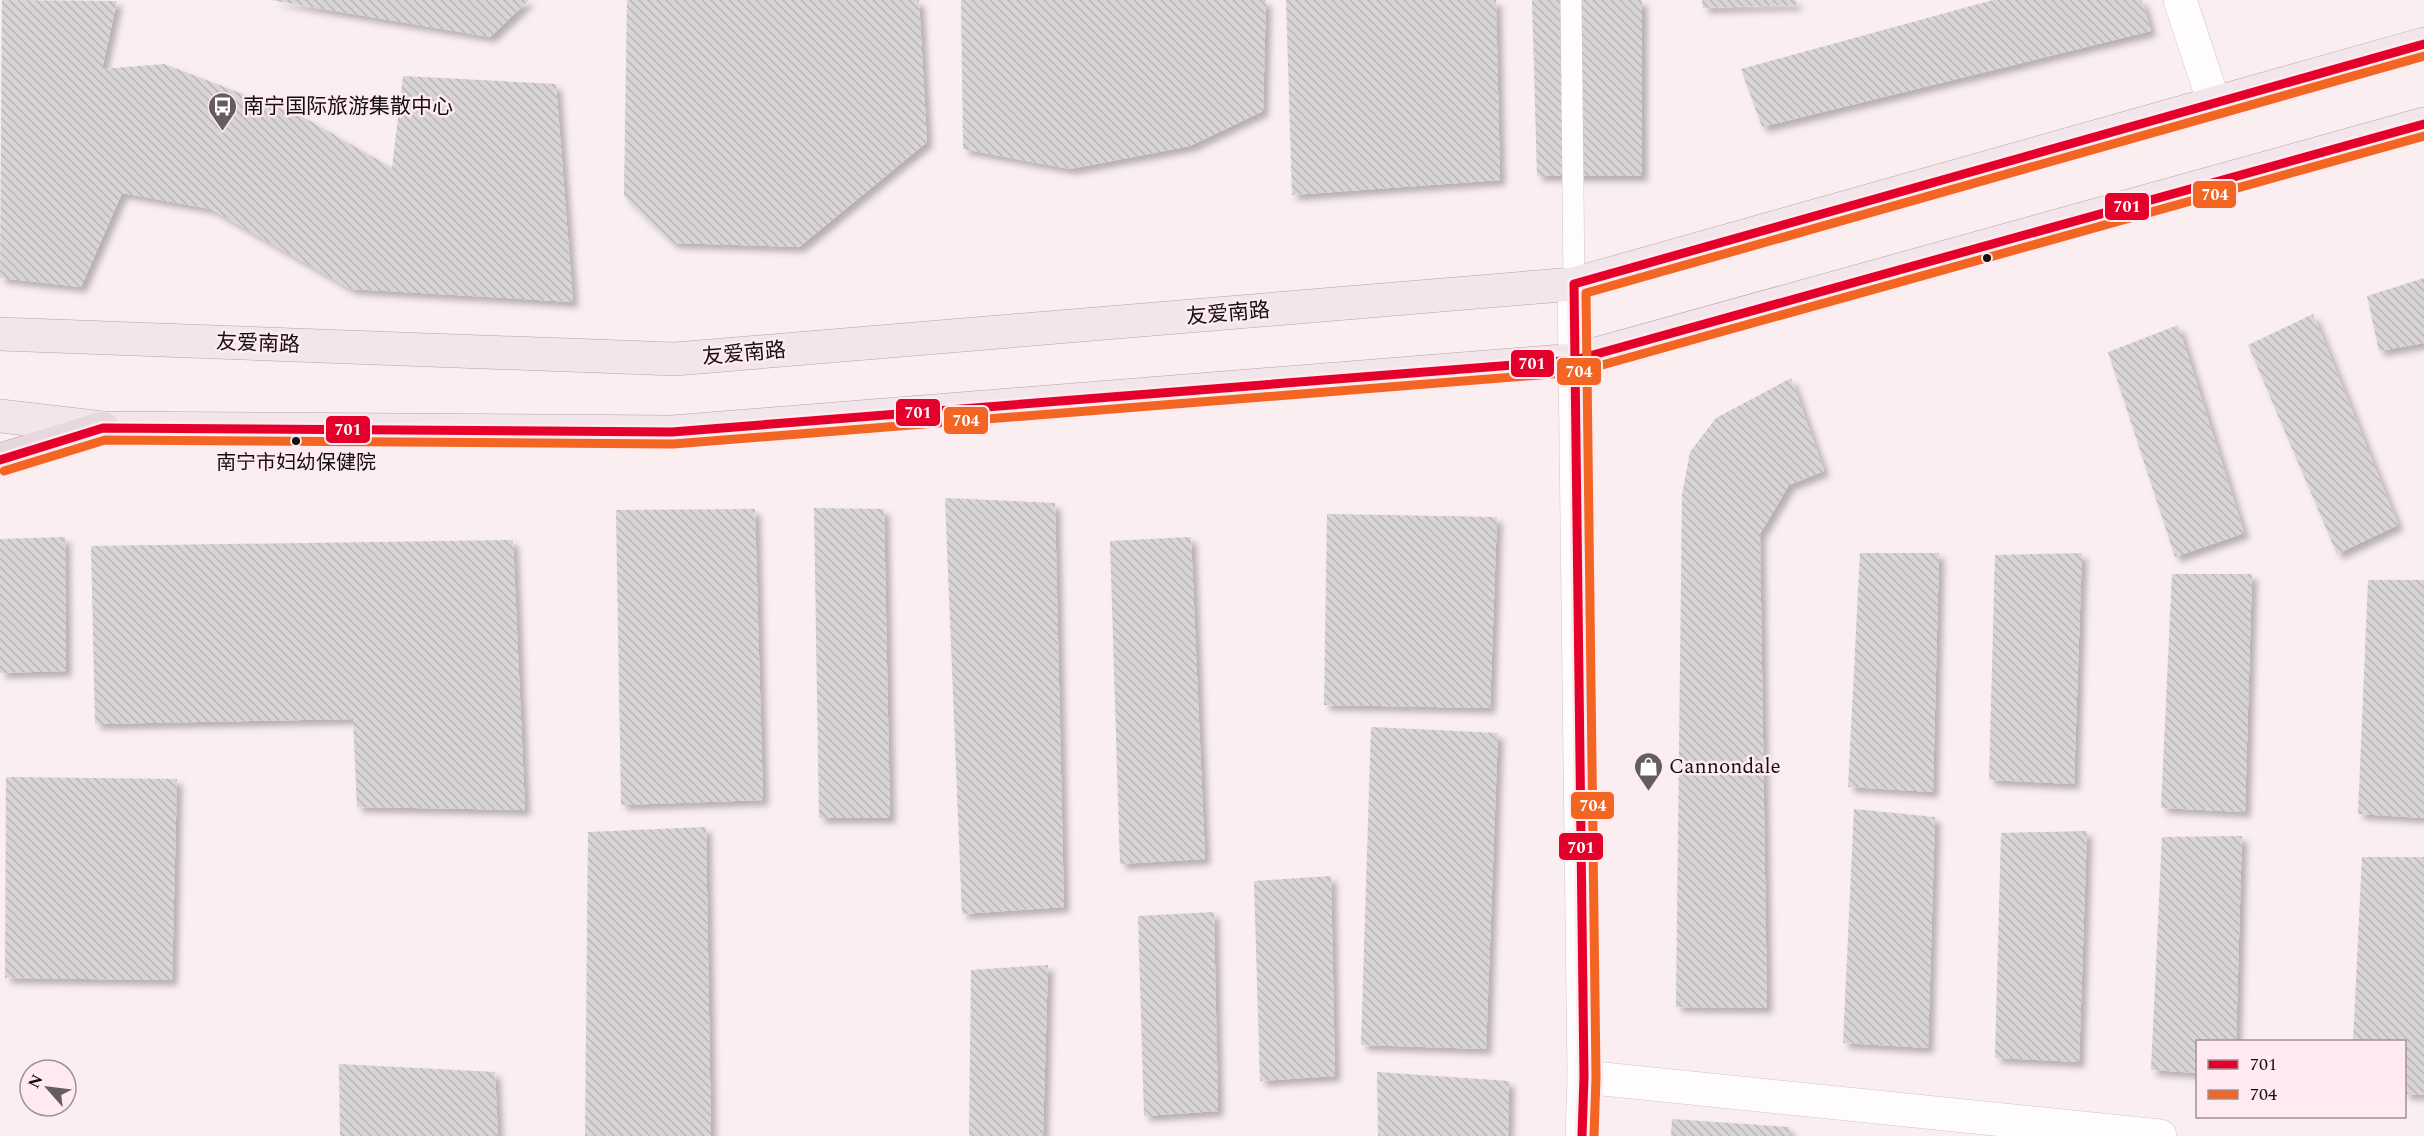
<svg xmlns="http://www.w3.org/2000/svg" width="2424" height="1136" viewBox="0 0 2424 1136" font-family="Spectral,'Noto Sans SC',serif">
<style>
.building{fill:url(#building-back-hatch);filter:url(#shadow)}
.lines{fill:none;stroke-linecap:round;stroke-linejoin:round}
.lane-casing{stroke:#d0c6c9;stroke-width:22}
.street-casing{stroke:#d0c6c9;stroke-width:34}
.secondary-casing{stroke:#d0c6c9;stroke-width:34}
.primary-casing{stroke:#b7a3a9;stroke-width:34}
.highway-casing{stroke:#b7a3a9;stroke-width:34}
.lane{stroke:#fefcfd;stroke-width:21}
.street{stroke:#fefcfd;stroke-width:33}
.secondary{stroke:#fefcfd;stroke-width:33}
.primary{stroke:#f2e6ea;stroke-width:33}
.highway{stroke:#e7d8dd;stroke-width:33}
.bus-1-casing{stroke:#feeaef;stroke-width:14}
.bus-2-casing{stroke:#feeaef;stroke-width:14}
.bus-1{stroke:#e4002b;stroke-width:9}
.bus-2{stroke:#f26522;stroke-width:9}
.bus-dot{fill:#140e0f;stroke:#feeaef;stroke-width:2}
.labels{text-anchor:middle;stroke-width:5;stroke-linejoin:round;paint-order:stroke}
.bus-label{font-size:20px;fill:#140e0f;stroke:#feeaef}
.poi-label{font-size:21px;fill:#140e0f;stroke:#feeaef;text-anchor:start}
.street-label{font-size:21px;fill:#140e0f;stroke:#feeaef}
.line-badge{stroke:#feeaef;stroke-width:2}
.badge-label{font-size:16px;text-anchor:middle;font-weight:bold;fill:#fff}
</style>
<defs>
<pattern id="building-back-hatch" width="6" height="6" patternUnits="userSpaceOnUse" patternTransform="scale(1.5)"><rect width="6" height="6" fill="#d8d5d4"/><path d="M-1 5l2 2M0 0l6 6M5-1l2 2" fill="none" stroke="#b8b6b5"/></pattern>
<filter id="shadow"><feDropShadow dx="5.5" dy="5.5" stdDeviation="3" flood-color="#0004"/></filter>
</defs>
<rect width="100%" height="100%" fill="#faeef1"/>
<g class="building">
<path d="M 2,0 L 117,1 L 102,69 L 164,64 L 303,117 L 392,168 L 403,76 L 556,84 L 573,302 L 351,289 L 211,209 L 122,193 L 81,287 L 0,278 Z"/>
<path d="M 270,0 L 529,0 L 490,37 Z"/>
<path d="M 627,0 L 919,0 L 927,142 L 799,247 L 673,243 L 624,196 Z"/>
<path d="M 961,0 L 1266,0 L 1263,111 L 1190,146 L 1070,169 L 963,149 Z"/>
<path d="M 1286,0 L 1496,0 L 1500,180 L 1292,195 Z"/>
<path d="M 1532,0 L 1642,0 L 1642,176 L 1537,176 Z"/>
<path d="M 1702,0 L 1796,0 L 1796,5 L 1703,8 Z"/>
<path d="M 1993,0 L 2142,0 L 2151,31 L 1762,127 L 1741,69 Z"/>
<path d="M 2424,278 L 2424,343 L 2379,351 L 2367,296 Z"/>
<path d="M 2313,314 L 2398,525 L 2337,554 L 2248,345 Z"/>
<path d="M 2178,325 L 2244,533 L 2175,557 L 2108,352 Z"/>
<path d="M 1791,378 L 1824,471 L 1789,485 L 1760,534 L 1767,1008 L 1676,1007 L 1682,495 L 1690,452 L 1716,418 Z"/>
<path d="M 945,498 L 1055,503 L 1064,907 L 962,914 Z"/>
<path d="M 814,508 L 884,509 L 890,818 L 819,818 Z"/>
<path d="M 755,509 L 763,800 L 621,805 L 616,510 Z"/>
<path d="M 1327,514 L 1497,517 L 1490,708 L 1324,705 Z"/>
<path d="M 65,537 L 66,671 L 0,673 L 0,539 Z"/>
<path d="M 1191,537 L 1205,859 L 1120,864 L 1110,541 Z"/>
<path d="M 513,540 L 525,810 L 357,807 L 353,719 L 95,724 L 91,546 Z"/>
<path d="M 1860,553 L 1939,553 L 1933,792 L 1848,787 Z"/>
<path d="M 2082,553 L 2074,784 L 1989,780 L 1995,555 Z"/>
<path d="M 2172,574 L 2252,574 L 2245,812 L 2161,808 Z"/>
<path d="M 2368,580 L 2424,580 L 2424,818 L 2358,814 Z"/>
<path d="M 1371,727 L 1498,733 L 1486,1049 L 1361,1045 Z"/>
<path d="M 6,777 L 177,779 L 172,980 L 5,978 Z"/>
<path d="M 1854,809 L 1935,817 L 1928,1048 L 1843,1043 Z"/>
<path d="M 706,827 L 711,1136 L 585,1136 L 588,832 Z"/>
<path d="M 2087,831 L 2079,1062 L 1995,1058 L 2001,833 Z"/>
<path d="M 2242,836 L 2236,1042 L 2198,1042 L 2198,1073 L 2151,1070 L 2162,837 Z"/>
<path d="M 2362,857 L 2424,857 L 2424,1095 L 2404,1094 L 2404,1042 L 2353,1042 Z"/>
<path d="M 1331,876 L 1335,1076 L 1260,1081 L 1254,881 Z"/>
<path d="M 1214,912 L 1218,1111 L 1144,1116 L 1138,916 Z"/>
<path d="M 1048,965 L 1043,1136 L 969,1136 L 971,970 Z"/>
<path d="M 339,1064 L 495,1072 L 498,1136 L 340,1136 Z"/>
<path d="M 1377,1072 L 1509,1081 L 1508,1136 L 1378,1136 Z"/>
<path d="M 1672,1119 L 1789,1127 L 1789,1136 L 1671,1136 Z"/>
</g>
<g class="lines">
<defs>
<path id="lane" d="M 1571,0 L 1574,284"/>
<g id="street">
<path d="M 2180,0 L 2214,103"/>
<path d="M 1584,1077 L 2160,1136"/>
</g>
<path id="secondary" d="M 1574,284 L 1584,1077 L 1582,1136"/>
<g id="primary">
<path d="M 0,334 L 675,359 L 1574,284 L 2424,44"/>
<path d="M 0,416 L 103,428 L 672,432 L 1575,360 L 2424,124"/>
</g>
<path id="highway" d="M 0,460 L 103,428"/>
</defs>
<use href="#lane" class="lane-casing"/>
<use href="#street" class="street-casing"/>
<use href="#secondary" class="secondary-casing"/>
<use href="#primary" class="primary-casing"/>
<use href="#highway" class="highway-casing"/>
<use href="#lane" class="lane"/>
<use href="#street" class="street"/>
<use href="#secondary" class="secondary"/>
<use href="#primary" class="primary"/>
<use href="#highway" class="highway"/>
<defs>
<g id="bus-1">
<path d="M 0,460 L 103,428 L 672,432 L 1575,360 L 2424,124"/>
<path d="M 1582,1136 L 1584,1077 L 1574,284 L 2424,44"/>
</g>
<g id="bus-2">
<path d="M 4,471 L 105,440 L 673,444 L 1577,372 L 2424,136"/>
<path d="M 1594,1136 L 1596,1077 L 1586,293 L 2424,56"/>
</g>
</defs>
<use href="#bus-1" class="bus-1-casing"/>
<use href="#bus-2" class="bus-2-casing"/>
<use href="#bus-1" class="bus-1"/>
<use href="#bus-2" class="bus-2"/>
</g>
<defs>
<symbol id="bus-pin" viewBox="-11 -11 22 30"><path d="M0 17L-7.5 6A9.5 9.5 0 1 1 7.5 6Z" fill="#645c5e" stroke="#feeaef"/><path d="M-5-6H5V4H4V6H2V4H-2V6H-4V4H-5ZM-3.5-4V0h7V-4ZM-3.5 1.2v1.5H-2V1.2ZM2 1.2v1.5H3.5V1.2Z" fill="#fff"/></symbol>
<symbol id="shop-pin" viewBox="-11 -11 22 30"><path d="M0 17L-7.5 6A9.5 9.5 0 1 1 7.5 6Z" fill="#645c5e" stroke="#feeaef"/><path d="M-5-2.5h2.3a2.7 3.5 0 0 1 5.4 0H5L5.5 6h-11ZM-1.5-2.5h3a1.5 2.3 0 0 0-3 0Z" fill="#fff"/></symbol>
</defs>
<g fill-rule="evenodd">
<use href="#bus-pin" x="206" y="90" width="33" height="45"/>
<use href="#shop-pin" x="1632" y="750" width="33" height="45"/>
</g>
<g class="bus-dot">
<circle cx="1987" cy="258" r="5"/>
<circle cx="296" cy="441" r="5"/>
</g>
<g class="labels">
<g class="bus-label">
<text x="296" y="469">南宁市妇幼保健院</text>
</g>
<g class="poi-label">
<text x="243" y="113">南宁国际旅游集散中心</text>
<text x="1669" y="773">Cannondale</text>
</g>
<g class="street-label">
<text transform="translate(1228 313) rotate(-5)" y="7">友爱南路</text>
<text transform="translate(258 343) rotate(2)" y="7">友爱南路</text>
<text transform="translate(744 353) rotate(-5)" y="7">友爱南路</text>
</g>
</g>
<g class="line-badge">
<rect x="2192" y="180" width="45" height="29" rx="6" fill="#f26522"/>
<rect x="2104" y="192" width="46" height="29" rx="6" fill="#e4002b"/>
<rect x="1510" y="349" width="45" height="29" rx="6" fill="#e4002b"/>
<rect x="1556" y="357" width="46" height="29" rx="6" fill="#f26522"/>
<rect x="895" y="398" width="46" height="29" rx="6" fill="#e4002b"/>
<rect x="943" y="406" width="46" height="29" rx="6" fill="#f26522"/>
<rect x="325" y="415" width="46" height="29" rx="6" fill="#e4002b"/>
<rect x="1570" y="791" width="45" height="29" rx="6" fill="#f26522"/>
<rect x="1558" y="832" width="46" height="29" rx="6" fill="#e4002b"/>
</g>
<g class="badge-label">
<text x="2215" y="200">704</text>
<text x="2127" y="212">701</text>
<text x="1532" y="369">701</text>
<text x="1579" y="377">704</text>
<text x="918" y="418">701</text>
<text x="966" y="426">704</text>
<text x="348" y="435">701</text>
<text x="1593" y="811">704</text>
<text x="1581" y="853">701</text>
</g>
<rect x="2196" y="1040" width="210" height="78" fill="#feeaef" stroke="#a09295" stroke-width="1.5"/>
<rect x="2208" y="1060" width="30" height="9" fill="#e4002b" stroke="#a09295" stroke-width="1.5"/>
<text x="2250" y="1070" font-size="18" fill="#140e0f">701</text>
<rect x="2208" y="1090" width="30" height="9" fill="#f26522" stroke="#a09295" stroke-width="1.5"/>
<text x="2250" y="1100" font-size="18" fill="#140e0f">704</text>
<g transform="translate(48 1088) rotate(298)"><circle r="28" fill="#feeaef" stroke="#a09295" stroke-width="1.5"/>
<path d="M0-4.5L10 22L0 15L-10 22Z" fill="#645c5e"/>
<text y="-9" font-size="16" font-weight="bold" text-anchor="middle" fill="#140e0f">N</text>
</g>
</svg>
